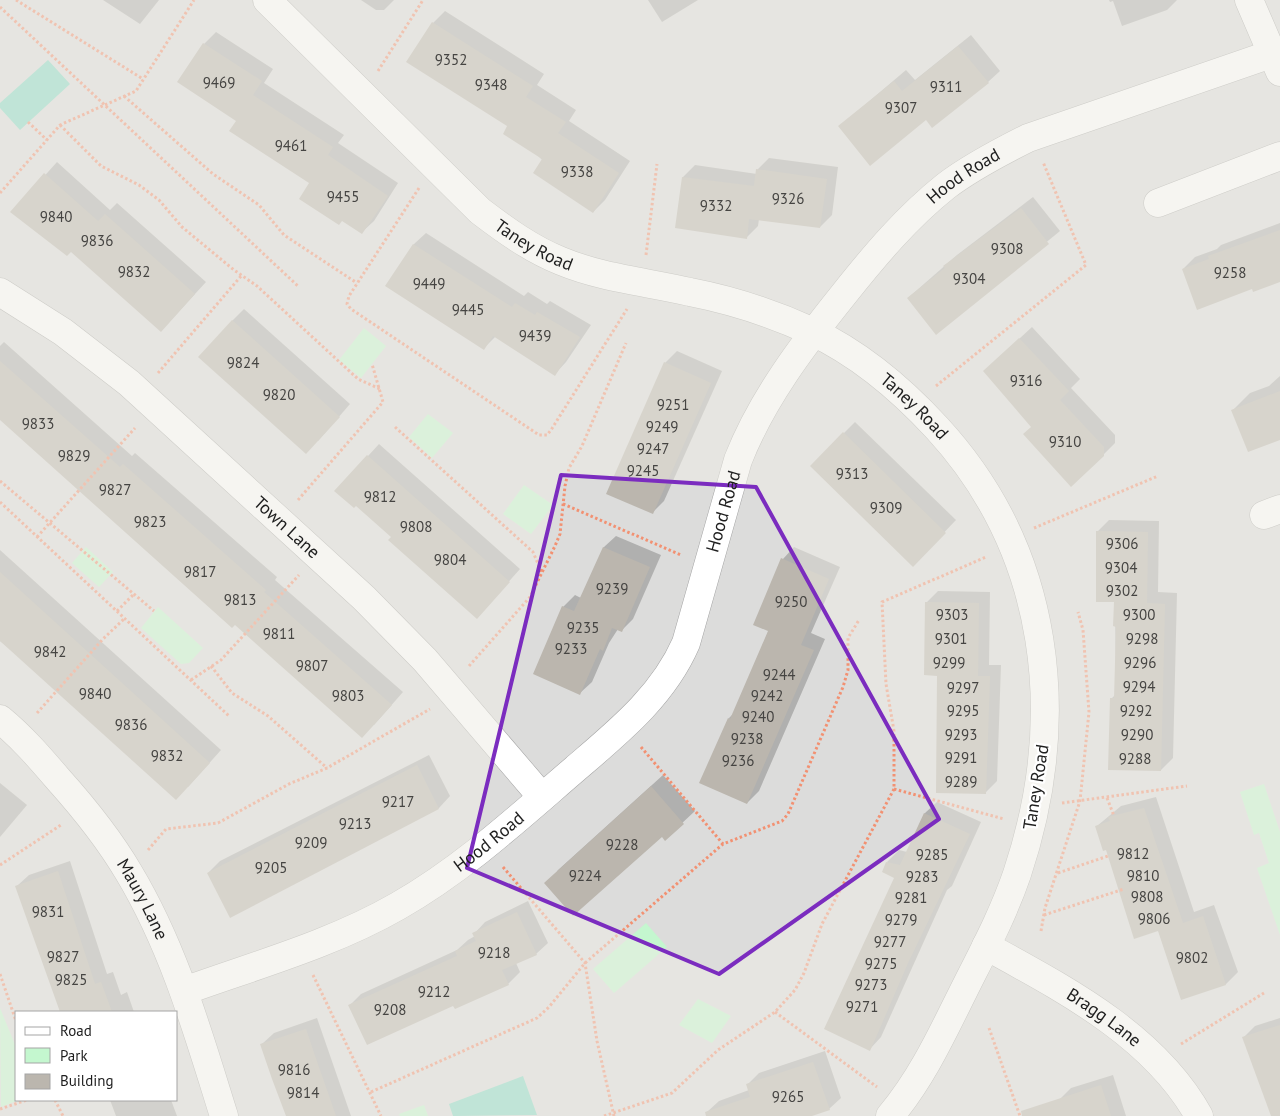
<svg xmlns="http://www.w3.org/2000/svg" width="1280" height="1116" viewBox="0 0 1280 1116" font-family="'PT Sans',sans-serif">
<style>
.residential{fill:#dcdcdb;fill-rule:evenodd}
.park{fill:#c4f7cf}
.pitch{fill:#87dac5}
.shadow{fill:#0003}
.building{fill:#bbb6ae}
.lines{fill:none;stroke-linecap:round;stroke-linejoin:round}
.minor-casing{stroke:#a5a5a5;stroke-width:29}
.path{stroke:#f29172;stroke-width:3;stroke-dasharray:2.5 2.5;stroke-linecap:butt}
.minor{stroke:#fff;stroke-width:28}
.marked{fill:none;stroke:#7b2cbf;stroke-width:4;stroke-linejoin:round}
.labels{text-anchor:middle;stroke-width:4.5;stroke-linejoin:round;paint-order:stroke}
.number-label{font-size:15px;fill:#454442}
.street-label{font-size:18px;fill:#1e1e1e;stroke:#fff}
</style>
<rect width="100%" height="100%" fill="#efede5"/>
<path class="residential" d="M 0,0 L 1280,0 L 1280,1116 L 0,1116 ZM 16,1012 L 176,1012 L 176,1100 L 16,1100 Z"/>
<g class="park">
<path d="M 364,328 L 386,346 L 361,378 L 339,360 Z"/>
<path d="M 428,414 L 453,433 L 432,458 L 409,437 Z"/>
<path d="M 524,485 L 553,505 L 531,534 L 503,514 Z"/>
<path d="M 86,547 L 113,572 L 99,587 L 72,563 Z"/>
<path d="M 158,607 L 203,648 L 189,663 L 181,664 L 141,628 Z"/>
<path d="M 1264,784 L 1280,832 L 1280,935 L 1257,868 L 1269,863 L 1259,833 L 1254,835 L 1240,792 Z"/>
<path d="M 646,923 L 667,947 L 614,993 L 593,969 Z"/>
<path d="M 698,999 L 731,1016 L 712,1043 L 679,1025 Z"/>
<path d="M 0,1008 L 16,1047 L 16,1100 L 19,1100 L 1,1107 Z"/>
<path d="M 424,1105 L 428,1116 L 400,1116 L 399,1114 Z"/>
</g>
<g class="pitch">
<path d="M 48,60 L 70,84 L 20,130 L 0,108 L 0,103 Z"/>
<path d="M 523,1076 L 537,1115 L 453,1116 L 449,1104 Z"/>
</g>
<g class="shadow">
<path d="M 103,0 L 159,0 L 140,24 Z"/>
<path d="M 361,0 L 394,0 L 384,10 L 376,10 Z"/>
<path d="M 648,0 L 698,0 L 662,22 Z"/>
<path d="M 1109,0 L 1177,0 L 1167,10 L 1122,26 L 1113,1 L 1110,2 Z"/>
<path d="M 445,11 L 544,74 L 537,85 L 576,110 L 569,121 L 630,161 L 605,200 L 593,212 L 509,126 L 408,61 L 433,23 Z"/>
<path d="M 216,32 L 273,69 L 264,83 L 344,135 L 338,143 L 398,183 L 374,221 L 362,232 L 311,183 L 238,121 L 204,44 Z"/>
<path d="M 971,35 L 1000,71 L 988,82 L 926,119 L 840,126 L 906,70 L 915,80 Z"/>
<path d="M 769,158 L 838,167 L 832,215 L 820,227 L 759,219 L 758,226 L 746,238 L 676,226 L 683,177 L 695,165 L 757,174 L 757,170 Z"/>
<path d="M 57,162 L 110,210 L 117,203 L 206,282 L 161,331 L 71,251 L 12,212 Z"/>
<path d="M 1033,197 L 1060,231 L 936,333 L 908,298 L 957,255 Z"/>
<path d="M 1280,223 L 1280,280 L 1253,287 L 1183,269 L 1195,257 L 1217,249 L 1221,245 Z"/>
<path d="M 426,233 L 524,296 L 528,292 L 547,304 L 550,301 L 591,325 L 566,362 L 555,374 L 496,336 L 484,348 L 387,286 L 414,244 Z"/>
<path d="M 244,309 L 350,404 L 318,441 L 232,321 Z"/>
<path d="M 1032,327 L 1080,379 L 1071,388 L 1115,435 L 1115,443 L 1103,455 L 1032,427 L 996,360 Z"/>
<path d="M 4,342 L 132,456 L 135,453 L 277,577 L 275,580 L 403,692 L 374,725 L 0,418 L 0,346 Z"/>
<path d="M 677,351 L 722,371 L 664,501 L 652,513 L 665,363 Z"/>
<path d="M 1280,376 L 1280,436 L 1233,410 L 1250,393 L 1269,386 Z"/>
<path d="M 855,422 L 956,520 L 913,565 L 811,466 Z"/>
<path d="M 379,444 L 520,569 L 488,605 L 393,537 L 356,504 L 336,491 Z"/>
<path d="M 1109,520 L 1159,521 L 1158,592 L 1177,593 L 1173,758 L 1161,770 L 1111,699 L 1116,694 L 1115,601 L 1097,532 Z"/>
<path d="M 616,536 L 661,555 L 633,619 L 621,631 L 618,629 L 609,643 L 592,682 L 580,693 L 563,607 L 575,595 L 581,598 L 604,547 Z"/>
<path d="M 794,547 L 840,567 L 811,633 L 825,639 L 759,791 L 747,803 L 729,718 L 734,713 L 769,630 L 783,559 Z"/>
<path d="M 0,550 L 221,750 L 188,787 L 0,641 Z"/>
<path d="M 938,591 L 990,592 L 989,665 L 1001,665 L 997,781 L 985,793 L 939,674 L 926,603 Z"/>
<path d="M 429,755 L 450,796 L 439,808 L 318,869 L 208,873 L 220,861 Z"/>
<path d="M 663,775 L 695,811 L 665,839 L 662,836 L 557,871 Z"/>
<path d="M 0,783 L 27,805 L 0,837 Z"/>
<path d="M 1156,797 L 1194,912 L 1214,905 L 1238,972 L 1226,984 L 1182,999 L 1158,929 L 1106,849 L 1097,826 L 1121,806 Z"/>
<path d="M 937,802 L 981,822 L 952,886 L 947,890 L 881,1037 L 870,1049 L 896,877 L 887,862 L 899,850 L 907,852 L 925,813 Z"/>
<path d="M 70,861 L 107,974 L 113,972 L 121,995 L 127,992 L 134,1012 L 73,1012 L 17,886 L 29,875 Z"/>
<path d="M 528,901 L 548,943 L 536,954 L 516,963 L 520,972 L 508,984 L 454,1004 L 350,1005 L 361,994 L 457,950 L 468,940 L 475,936 L 474,934 L 485,922 Z"/>
<path d="M 317,1018 L 351,1116 L 287,1116 L 262,1044 L 274,1033 Z"/>
<path d="M 1280,1018 L 1280,1116 L 1272,1116 L 1244,1037 L 1255,1026 Z"/>
<path d="M 825,1051 L 841,1098 L 829,1109 L 808,1116 L 708,1116 L 707,1112 L 719,1101 L 749,1090 L 747,1085 L 759,1073 Z"/>
<path d="M 1113,1075 L 1126,1116 L 1065,1116 L 1059,1100 L 1071,1088 Z"/>
<path d="M 110,1100 L 171,1100 L 177,1116 L 116,1116 Z"/>
</g>
<g class="building">
<path d="M 432,22 L 533,86 L 526,97 L 566,122 L 558,133 L 619,173 L 593,213 L 533,173 L 542,159 L 503,134 L 507,126 L 406,62 Z"/>
<path d="M 203,43 L 262,81 L 253,95 L 333,147 L 328,155 L 388,196 L 362,234 L 342,221 L 339,225 L 299,199 L 309,183 L 229,131 L 236,121 L 177,82 Z"/>
<path d="M 958,46 L 989,83 L 932,128 L 926,120 L 870,166 L 838,126 L 894,81 L 902,91 Z"/>
<path d="M 756,169 L 827,179 L 820,228 L 749,219 L 747,239 L 675,228 L 682,177 L 754,186 Z"/>
<path d="M 44,173 L 98,221 L 105,214 L 195,294 L 161,332 L 71,252 L 67,256 L 10,212 Z"/>
<path d="M 1021,208 L 1049,244 L 936,335 L 907,298 L 945,268 L 943,266 Z"/>
<path d="M 1280,230 L 1280,282 L 1253,292 L 1252,289 L 1197,310 L 1182,269 L 1209,259 L 1208,256 Z"/>
<path d="M 413,244 L 512,307 L 515,303 L 535,315 L 537,312 L 580,337 L 555,376 L 493,336 L 484,350 L 385,286 Z"/>
<path d="M 232,320 L 340,417 L 306,454 L 198,357 Z"/>
<path d="M 1019,338 L 1069,391 L 1060,400 L 1104,447 L 1104,456 L 1071,487 L 1023,434 L 1031,427 L 983,371 Z"/>
<path d="M 0,361 L 120,467 L 123,464 L 266,590 L 264,592 L 392,705 L 362,738 L 235,625 L 232,628 L 0,420 Z"/>
<path d="M 664,362 L 711,383 L 653,514 L 606,494 Z"/>
<path d="M 1280,391 L 1280,440 L 1248,452 L 1231,410 Z"/>
<path d="M 843,432 L 946,533 L 913,567 L 810,466 Z"/>
<path d="M 367,455 L 510,582 L 477,619 L 388,540 L 391,537 L 356,506 L 354,508 L 334,491 Z"/>
<path d="M 1096,531 L 1148,532 L 1147,603 L 1165,604 L 1161,771 L 1108,770 L 1110,698 L 1114,698 L 1116,627 L 1113,626 L 1114,602 L 1096,602 Z"/>
<path d="M 603,547 L 650,567 L 622,632 L 612,628 L 603,651 L 600,649 L 580,695 L 533,674 L 562,606 L 574,611 Z"/>
<path d="M 781,558 L 829,579 L 801,645 L 814,650 L 747,804 L 699,783 L 728,718 L 730,719 L 768,631 L 753,625 Z"/>
<path d="M 0,572 L 210,763 L 176,800 L 0,641 Z"/>
<path d="M 925,602 L 979,603 L 978,676 L 990,676 L 986,794 L 936,793 L 937,676 L 924,675 Z"/>
<path d="M 417,765 L 439,809 L 230,918 L 207,873 Z"/>
<path d="M 651,786 L 684,824 L 665,841 L 662,837 L 573,916 L 544,883 Z"/>
<path d="M 1144,808 L 1183,923 L 1203,916 L 1226,985 L 1181,1000 L 1158,931 L 1134,939 L 1106,850 L 1103,851 L 1095,826 L 1110,821 L 1108,817 Z"/>
<path d="M 924,813 L 970,834 L 908,963 L 870,1051 L 824,1029 L 894,878 L 882,872 L 886,862 L 900,865 Z"/>
<path d="M 58,871 L 95,984 L 101,982 L 112,1012 L 60,1012 L 15,886 Z"/>
<path d="M 517,912 L 537,955 L 502,970 L 509,985 L 455,1009 L 453,1006 L 367,1045 L 348,1005 L 457,956 L 455,951 L 476,941 L 472,933 Z"/>
<path d="M 1280,1025 L 1280,1116 L 1271,1116 L 1242,1037 Z"/>
<path d="M 306,1029 L 314,1053 L 336,1116 L 286,1116 L 272,1079 L 260,1044 Z"/>
<path d="M 813,1062 L 830,1110 L 812,1116 L 706,1116 L 705,1112 L 750,1097 L 746,1084 Z"/>
<path d="M 1101,1085 L 1111,1116 L 1022,1116 L 1021,1111 Z"/>
</g>
<g class="lines">
<defs>
<g id="minor">
<path id="s1" d="M 267,0 L 480,211 C 505,230 531,249 561,261 C 602,278 647,282 690,292 C 731,300 774,314 811,331 C 858,353 902,390 937,428 C 1051,552 1069,718 1017,874 C 1003,915 983,952 964,990 C 942,1034 922,1078 890,1116"/>
<path d="M 1249,0 L 1280,72"/>
<path d="M 1158,203 L 1280,156"/>
<path id="s2" d="M 0,292 L 63,332 L 129,383 L 364,598 L 425,660 L 542,797"/>
<path d="M 1264,515 L 1280,509"/>
<path id="s3" d="M 0,719 C 22,737 40,758 58,779 C 84,808 109,839 129,873 C 174,948 198,1033 224,1116"/>
<path id="s4" d="M 986,946 C 1064,989 1154,1035 1199,1116"/>
<path id="s5" d="M 184,991 C 256,965 332,944 398,906 C 463,869 518,818 575,769 C 618,732 663,696 686,643 L 738,460 C 762,399 803,345 844,294 C 875,255 907,217 946,186 C 971,167 1000,152 1028,138 L 1280,51"/>
</g>
</defs>
<use href="#minor" class="minor-casing"/>
<g class="path">
<path d="M 16,0 L 143,79"/>
<path d="M 0,7 L 299,287"/>
<path d="M 378,71 L 423,0"/>
<path d="M 124,96 L 213,174 L 259,205 L 284,235 L 357,283"/>
<path d="M 28,122 L 47,140"/>
<path d="M 60,125 L 101,166 L 139,185 L 159,200 L 182,227 L 234,270 L 257,286 L 358,379 L 380,389"/>
<path d="M 419,188 L 349,296 L 347,304 L 351,309 L 539,435 L 547,435 L 551,430 L 627,309"/>
<path d="M 0,193 L 60,125 L 136,91 L 194,0"/>
<path d="M 646,255 L 657,164"/>
<path d="M 158,373 L 242,275"/>
<path d="M 936,386 L 1086,265 L 1043,162"/>
<path d="M 395,427 L 533,552 L 542,573"/>
<path d="M 0,481 L 154,611"/>
<path d="M 298,500 L 383,402 L 372,364"/>
<path d="M 0,502 L 229,716"/>
<path d="M 563,504 L 681,555"/>
<path d="M 1034,528 L 1158,476"/>
<path d="M 37,537 L 135,428"/>
<path d="M 117,611 L 134,594"/>
<path d="M 211,666 L 232,693 L 268,716 L 327,768"/>
<path d="M 469,666 L 530,597 L 555,546 L 560,534 L 565,486 L 569,468 L 582,446 L 626,343"/>
<path d="M 191,680 L 221,660 L 299,575"/>
<path d="M 37,713 L 103,639 L 125,618"/>
<path d="M 641,747 L 723,844"/>
<path d="M 894,789 L 1004,819"/>
<path d="M 1107,798 L 1114,816"/>
<path d="M 1062,803 L 1187,786"/>
<path d="M 148,850 L 166,829 L 218,823 L 289,784 L 327,768 L 430,709"/>
<path d="M 0,865 L 61,825"/>
<path d="M 503,867 L 585,963 L 597,1041 L 614,1116"/>
<path d="M 1058,873 L 1108,856"/>
<path d="M 1044,915 L 1124,889"/>
<path d="M 1041,931 L 1045,908 L 1080,801 L 1089,712 L 1083,630 L 1078,612"/>
<path d="M 0,974 L 16,1021"/>
<path d="M 313,975 L 381,1116"/>
<path d="M 775,1012 L 877,1087"/>
<path d="M 989,1028 L 1020,1116"/>
<path d="M 1181,1044 L 1264,993"/>
<path d="M 371,1092 L 537,1018 L 549,1007 L 585,963 L 723,844 L 782,821 L 788,814 L 843,687 L 848,670 L 848,638 L 859,620"/>
<path d="M 55,1100 L 63,1116"/>
<path d="M 0,1109 L 27,1100"/>
<path d="M 604,1116 L 672,1093 L 718,1050 L 775,1012 L 795,990 L 804,973 L 822,924 L 894,789 L 894,731 L 886,684 L 882,602 L 986,557"/>
</g>
<use href="#minor" class="minor"/>
</g>
<path d="M0 0H1280V1116H0ZM 561,475 L 756,487 L 939,819 L 719,974 L 467,868 Z" fill="#efede5" fill-opacity=".55" fill-rule="evenodd"/>
<path class="marked" d="M 561,475 L 756,487 L 939,819 L 719,974 L 467,868 Z"/>
<g class="labels">
<g class="number-label">
<text x="451" y="65">9352</text>
<text x="219" y="88">9469</text>
<text x="491" y="90">9348</text>
<text x="946" y="92">9311</text>
<text x="901" y="113">9307</text>
<text x="291" y="151">9461</text>
<text x="577" y="177">9338</text>
<text x="343" y="202">9455</text>
<text x="788" y="204">9326</text>
<text x="716" y="211">9332</text>
<text x="56" y="222">9840</text>
<text x="97" y="246">9836</text>
<text x="1007" y="254">9308</text>
<text x="134" y="277">9832</text>
<text x="1230" y="278">9258</text>
<text x="969" y="284">9304</text>
<text x="429" y="289">9449</text>
<text x="468" y="315">9445</text>
<text x="535" y="341">9439</text>
<text x="243" y="368">9824</text>
<text x="1026" y="386">9316</text>
<text x="279" y="400">9820</text>
<text x="673" y="410">9251</text>
<text x="38" y="429">9833</text>
<text x="662" y="432">9249</text>
<text x="1065" y="447">9310</text>
<text x="653" y="454">9247</text>
<text x="74" y="461">9829</text>
<text x="643" y="476">9245</text>
<text x="852" y="479">9313</text>
<text x="115" y="495">9827</text>
<text x="380" y="502">9812</text>
<text x="886" y="513">9309</text>
<text x="150" y="527">9823</text>
<text x="416" y="532">9808</text>
<text x="1122" y="549">9306</text>
<text x="450" y="565">9804</text>
<text x="1121" y="573">9304</text>
<text x="200" y="577">9817</text>
<text x="612" y="594">9239</text>
<text x="1122" y="596">9302</text>
<text x="240" y="605">9813</text>
<text x="791" y="607">9250</text>
<text x="952" y="620">9303</text>
<text x="1139" y="620">9300</text>
<text x="583" y="633">9235</text>
<text x="279" y="639">9811</text>
<text x="951" y="644">9301</text>
<text x="1142" y="644">9298</text>
<text x="571" y="654">9233</text>
<text x="50" y="657">9842</text>
<text x="949" y="668">9299</text>
<text x="1140" y="668">9296</text>
<text x="312" y="671">9807</text>
<text x="779" y="680">9244</text>
<text x="1139" y="692">9294</text>
<text x="963" y="693">9297</text>
<text x="95" y="699">9840</text>
<text x="348" y="701">9803</text>
<text x="767" y="701">9242</text>
<text x="963" y="716">9295</text>
<text x="1136" y="716">9292</text>
<text x="758" y="722">9240</text>
<text x="131" y="730">9836</text>
<text x="961" y="740">9293</text>
<text x="1137" y="740">9290</text>
<text x="747" y="744">9238</text>
<text x="167" y="761">9832</text>
<text x="961" y="763">9291</text>
<text x="1135" y="764">9288</text>
<text x="738" y="766">9236</text>
<text x="961" y="787">9289</text>
<text x="398" y="807">9217</text>
<text x="355" y="829">9213</text>
<text x="311" y="848">9209</text>
<text x="622" y="850">9228</text>
<text x="1133" y="859">9812</text>
<text x="932" y="860">9285</text>
<text x="271" y="873">9205</text>
<text x="585" y="881">9224</text>
<text x="1143" y="881">9810</text>
<text x="922" y="882">9283</text>
<text x="1147" y="902">9808</text>
<text x="911" y="903">9281</text>
<text x="48" y="917">9831</text>
<text x="1154" y="924">9806</text>
<text x="901" y="925">9279</text>
<text x="890" y="947">9277</text>
<text x="494" y="958">9218</text>
<text x="63" y="962">9827</text>
<text x="1192" y="963">9802</text>
<text x="881" y="969">9275</text>
<text x="71" y="985">9825</text>
<text x="871" y="990">9273</text>
<text x="434" y="997">9212</text>
<text x="862" y="1012">9271</text>
<text x="390" y="1015">9208</text>
<text x="294" y="1075">9816</text>
<text x="303" y="1098">9814</text>
<text x="788" y="1102">9265</text>
</g>
<g class="street-label">
<text dy="6" stroke="none"><textPath href="#s5" startOffset="1181">Hood Road</textPath></text>
<text dy="6" stroke="none"><textPath href="#s1" startOffset="364">Taney Road</textPath></text>
<text dy="6" stroke="none"><textPath href="#s1" startOffset="784">Taney Road</textPath></text>
<text dy="6" stroke="none"><textPath href="#s5" startOffset="761">Hood Road</textPath></text>
<text dy="6" stroke="none"><textPath href="#s2" startOffset="372">Town Lane</textPath></text>
<text transform="translate(1036 787) rotate(-81)" y="6">Taney Road</text>
<text dy="6" stroke="none"><textPath href="#s5" startOffset="342">Hood Road</textPath></text>
<text dy="6" stroke="none"><textPath href="#s3" startOffset="231">Maury Lane</textPath></text>
<text dy="6" stroke="none"><textPath href="#s4" startOffset="138">Bragg Lane</textPath></text>
</g>
</g>
<rect x="15" y="1011" width="162" height="90" fill="#ffffff" stroke="#a5a5a5"/>
<rect x="25" y="1027" width="25" height="8" fill="#ffffff" stroke="#a5a5a5"/>
<text x="60" y="1036" font-size="15" fill="#1e1e1e">Road</text>
<rect x="25" y="1048" width="25" height="15" fill="#c4f7cf" stroke="#a5a5a5"/>
<text x="60" y="1061" font-size="15" fill="#1e1e1e">Park</text>
<rect x="25" y="1074" width="25" height="15" fill="#bbb6ae" stroke="#a5a5a5"/>
<text x="60" y="1086" font-size="15" fill="#1e1e1e">Building</text>
</svg>
